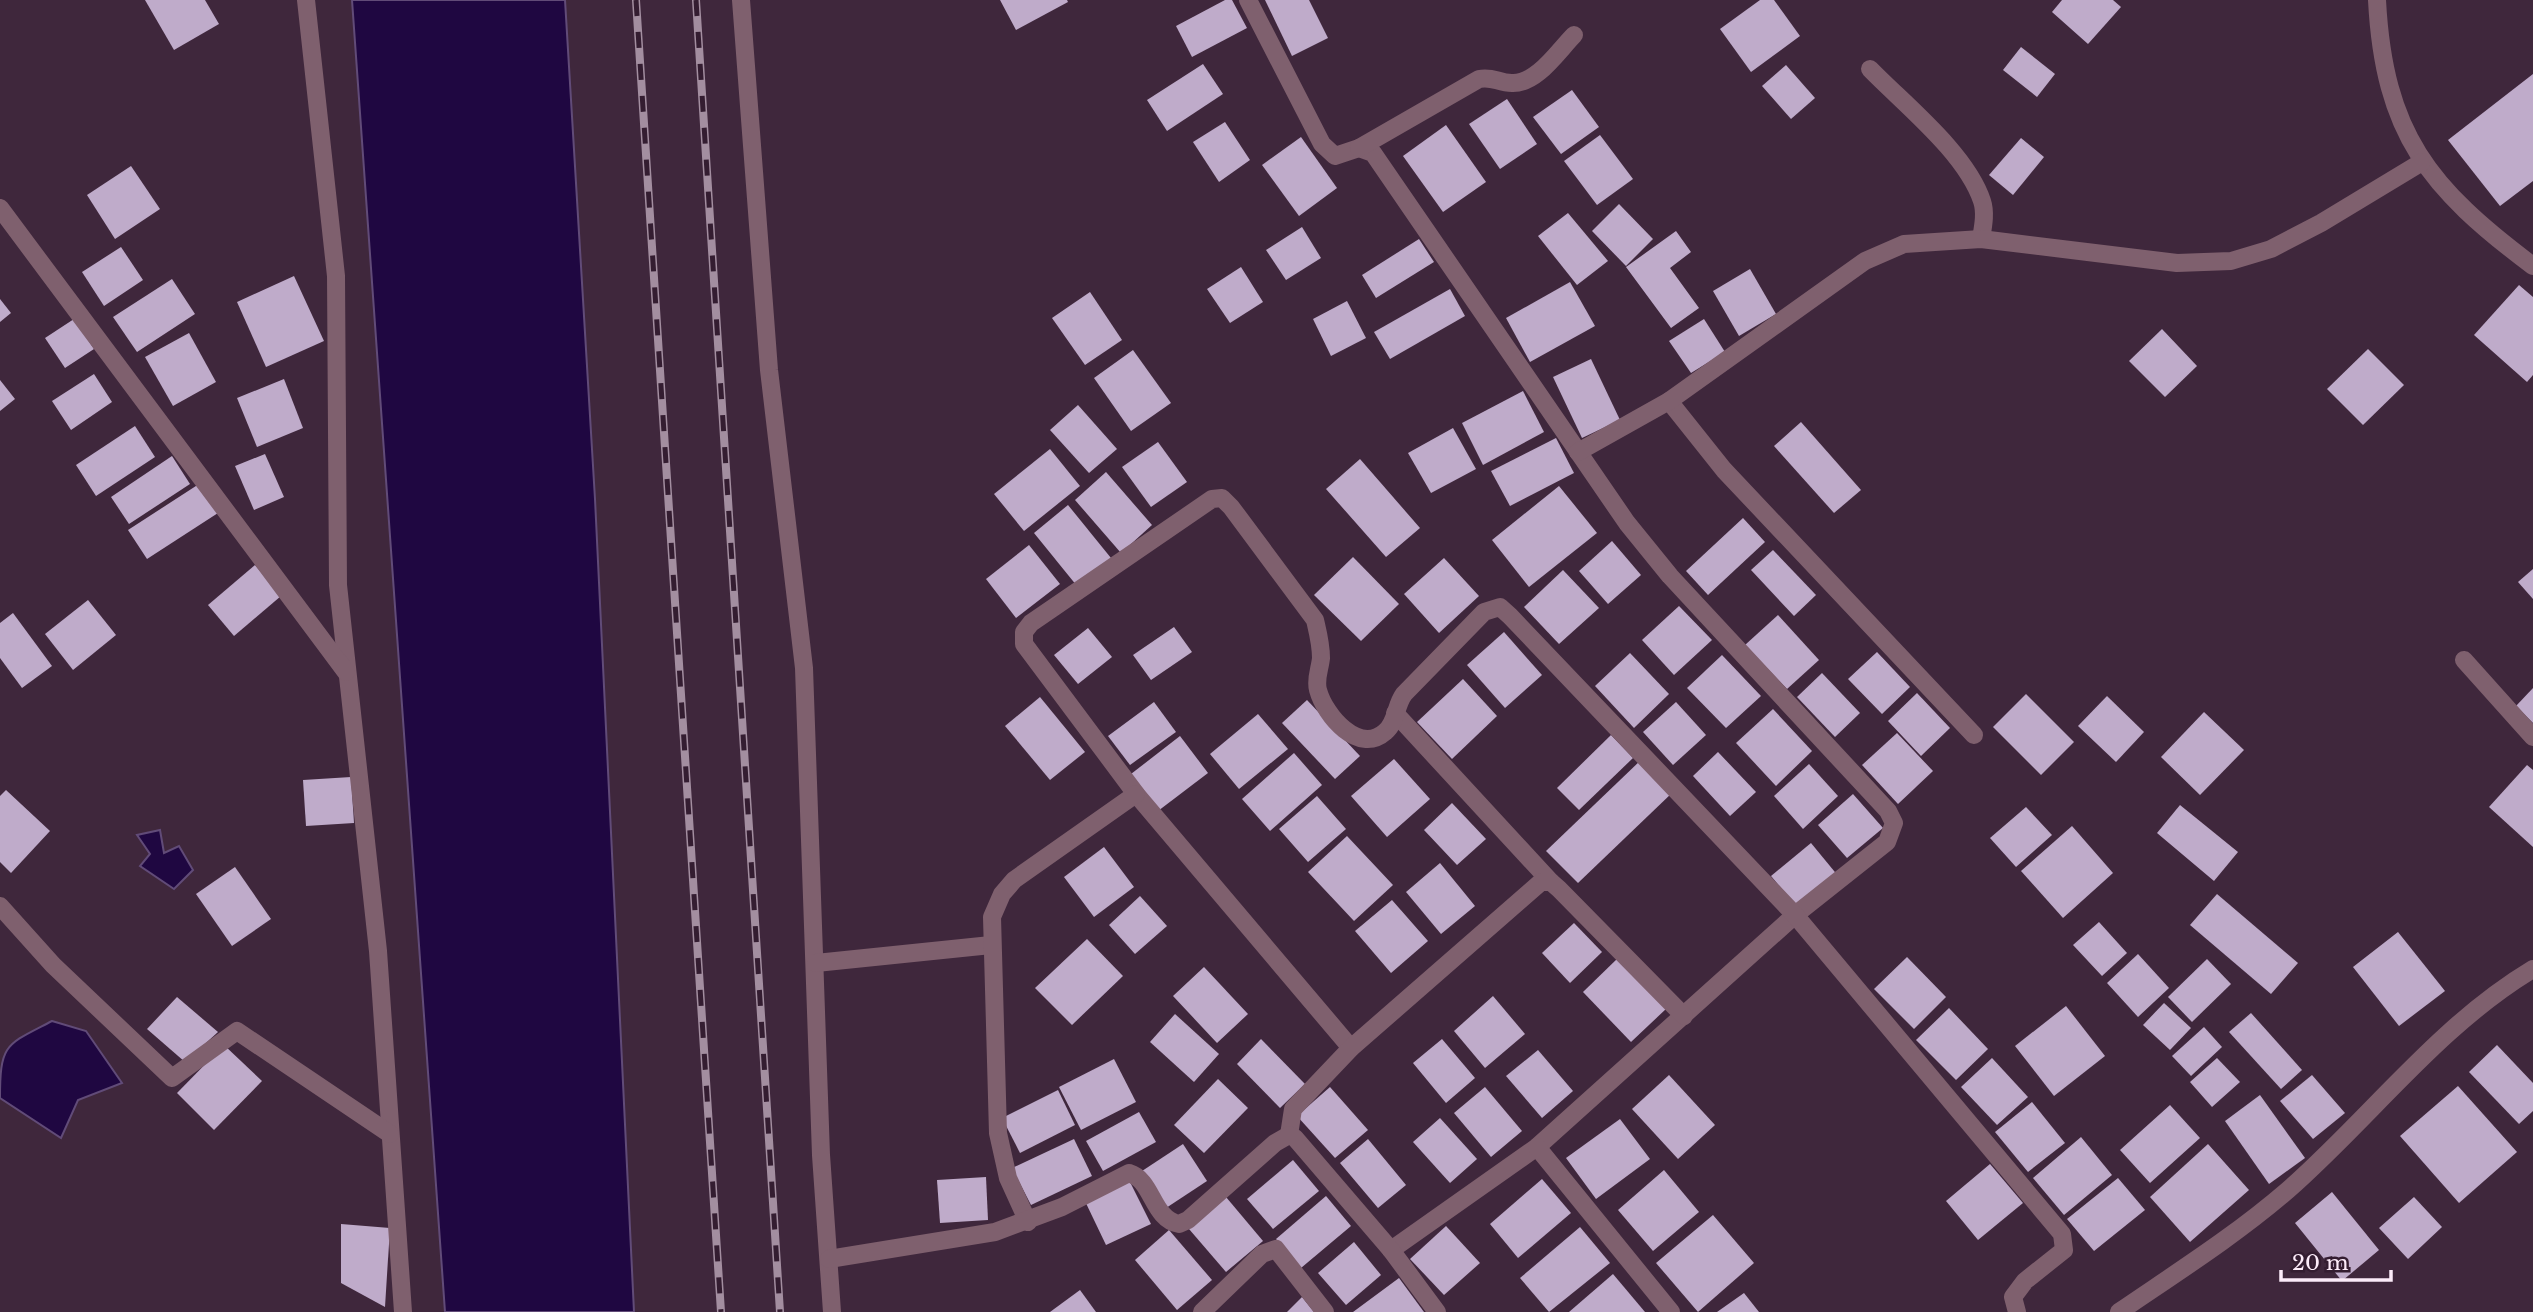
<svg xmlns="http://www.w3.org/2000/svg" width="2533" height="1312" viewBox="0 0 2533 1312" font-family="'Libre Baskerville',serif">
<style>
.water{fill:#1f0741;stroke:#614b78;stroke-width:2}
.building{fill:#bfabca}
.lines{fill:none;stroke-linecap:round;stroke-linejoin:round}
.street{stroke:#7f606e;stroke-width:18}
.rail-casing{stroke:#a38ea0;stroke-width:8}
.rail{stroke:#341d31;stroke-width:5;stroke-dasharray:16;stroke-linecap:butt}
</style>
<rect width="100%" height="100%" fill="#3f273c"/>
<g class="water">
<path d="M 352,0 L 565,0 L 595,499 L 634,1312 L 445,1312 Z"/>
<path d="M 160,830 L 164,853 L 179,846 L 193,870 L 174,889 L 140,866 L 150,854 L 137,835 Z"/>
<path d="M 52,1021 L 86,1031 L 122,1083 L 78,1100 L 61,1138 L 0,1098 C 0,1043 6,1045 52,1021 Z"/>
</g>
<g class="building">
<path d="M 145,0 L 205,0 L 219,24 L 174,50 Z"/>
<path d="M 1000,0 L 1067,0 L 1068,2 L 1016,30 Z"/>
<path d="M 1225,0 L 1232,0 L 1247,28 L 1192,57 L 1176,26 Z"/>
<path d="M 1265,0 L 1309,0 L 1328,38 L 1292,56 Z"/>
<path d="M 1760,0 L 1774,0 L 1800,36 L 1751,72 L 1720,29 Z"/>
<path d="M 2062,0 L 2113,0 L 2121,7 L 2088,44 L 2052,12 Z"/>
<path d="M 2021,47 L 2055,74 L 2037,97 L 2003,70 Z"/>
<path d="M 1203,64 L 1223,94 L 1167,131 L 1147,100 Z"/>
<path d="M 1786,65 L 1815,98 L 1791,119 L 1762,86 Z"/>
<path d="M 2533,74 L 2533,181 L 2500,206 L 2448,140 Z"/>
<path d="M 1572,90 L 1599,127 L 1561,154 L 1533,117 Z"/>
<path d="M 1507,99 L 1537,144 L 1500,169 L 1469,124 Z"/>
<path d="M 1225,122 L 1250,160 L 1219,182 L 1193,142 Z"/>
<path d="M 1446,125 L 1486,182 L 1443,212 L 1403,156 Z"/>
<path d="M 1600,135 L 1633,179 L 1597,205 L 1564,161 Z"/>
<path d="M 1301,137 L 1337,188 L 1299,216 L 1262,165 Z"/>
<path d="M 2021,138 L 2044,157 L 2013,195 L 1989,175 Z"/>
<path d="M 131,166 L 160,209 L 115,239 L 87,195 Z"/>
<path d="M 1619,204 L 1653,239 L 1626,266 L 1592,231 Z"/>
<path d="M 1568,213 L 1608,261 L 1577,285 L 1538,236 Z"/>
<path d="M 1302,227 L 1321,258 L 1286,280 L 1266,250 Z"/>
<path d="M 1676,231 L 1691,252 L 1670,268 L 1699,308 L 1671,328 L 1626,267 Z"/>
<path d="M 1419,239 L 1434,262 L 1376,298 L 1362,275 Z"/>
<path d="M 121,247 L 143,280 L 104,306 L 82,272 Z"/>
<path d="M 1241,267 L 1263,302 L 1230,323 L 1207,289 Z"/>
<path d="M 1750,269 L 1776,314 L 1739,336 L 1713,291 Z"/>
<path d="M 294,276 L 324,341 L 266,367 L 237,302 Z"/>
<path d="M 172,279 L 195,314 L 137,352 L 113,317 Z"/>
<path d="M 1570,282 L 1595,326 L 1530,362 L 1506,318 Z"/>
<path d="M 2519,285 L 2533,297 L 2533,375 L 2527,382 L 2474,335 Z"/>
<path d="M 1450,289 L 1465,316 L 1390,359 L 1374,332 Z"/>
<path d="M 1090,292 L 1122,340 L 1085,365 L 1052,318 Z"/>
<path d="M 0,299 L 11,313 L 0,322 Z"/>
<path d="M 1347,301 L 1366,338 L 1331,356 L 1313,319 Z"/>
<path d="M 74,319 L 94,349 L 65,368 L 45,338 Z"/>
<path d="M 1704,319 L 1725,352 L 1691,373 L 1669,341 Z"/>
<path d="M 2162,329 L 2197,366 L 2165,397 L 2129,361 Z"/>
<path d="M 189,333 L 216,382 L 173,406 L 145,357 Z"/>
<path d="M 2368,349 L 2404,385 L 2363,425 L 2327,389 Z"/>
<path d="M 1133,350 L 1171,403 L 1131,431 L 1094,378 Z"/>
<path d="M 1591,359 L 1620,420 L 1582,438 L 1553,377 Z"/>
<path d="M 94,374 L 112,402 L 71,430 L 52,401 Z"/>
<path d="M 284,379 L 303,428 L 257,447 L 237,398 Z"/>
<path d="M 0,380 L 15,399 L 0,411 Z"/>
<path d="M 1523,391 L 1544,432 L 1483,465 L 1462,423 Z"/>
<path d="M 1078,405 L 1117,449 L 1089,473 L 1050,430 Z"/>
<path d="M 1801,422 L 1861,490 L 1834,513 L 1774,446 Z"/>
<path d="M 135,426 L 155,457 L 96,496 L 76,465 Z"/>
<path d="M 1453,428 L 1476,469 L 1431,493 L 1408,453 Z"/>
<path d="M 1556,438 L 1574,473 L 1510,506 L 1491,471 Z"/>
<path d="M 1158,442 L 1187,482 L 1151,507 L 1122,467 Z"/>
<path d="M 1050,449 L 1080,486 L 1024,531 L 994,494 Z"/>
<path d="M 265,454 L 284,497 L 254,510 L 235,466 Z"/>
<path d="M 172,456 L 190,484 L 129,524 L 111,497 Z"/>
<path d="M 1360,459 L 1420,528 L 1386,557 L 1326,489 Z"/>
<path d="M 1106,472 L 1152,525 L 1121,553 L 1075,500 Z"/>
<path d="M 199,484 L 218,513 L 147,559 L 128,530 Z"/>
<path d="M 1559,486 L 1597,533 L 1529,587 L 1492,540 Z"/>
<path d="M 1068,505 L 1111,558 L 1077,586 L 1034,533 Z"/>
<path d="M 1743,518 L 1765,542 L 1708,595 L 1686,571 Z"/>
<path d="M 1612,541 L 1641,575 L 1608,604 L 1579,571 Z"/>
<path d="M 1029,545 L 1060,584 L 1016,618 L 986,579 Z"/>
<path d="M 1773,550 L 1816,595 L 1794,616 L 1751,570 Z"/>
<path d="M 1353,557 L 1399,604 L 1361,641 L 1314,595 Z"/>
<path d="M 1444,558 L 1479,596 L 1439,633 L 1404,594 Z"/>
<path d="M 255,565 L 281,596 L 234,636 L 208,605 Z"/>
<path d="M 2533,569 L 2533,599 L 2518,582 Z"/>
<path d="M 1563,570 L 1599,608 L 1559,644 L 1524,607 Z"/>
<path d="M 88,600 L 116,635 L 73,670 L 45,634 Z"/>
<path d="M 1679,606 L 1712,640 L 1674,675 L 1642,640 Z"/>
<path d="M 13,613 L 52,666 L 22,688 L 0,658 L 0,623 Z"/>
<path d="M 1778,615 L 1819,660 L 1787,689 L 1745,645 Z"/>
<path d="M 1174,627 L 1192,652 L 1151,680 L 1133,655 Z"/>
<path d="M 1088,628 L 1112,657 L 1078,684 L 1054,655 Z"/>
<path d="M 1504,632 L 1542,675 L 1505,708 L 1467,665 Z"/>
<path d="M 1877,652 L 1910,687 L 1882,714 L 1848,679 Z"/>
<path d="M 1630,653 L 1669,694 L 1634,728 L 1595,686 Z"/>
<path d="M 1722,655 L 1761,696 L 1726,728 L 1687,688 Z"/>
<path d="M 1822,673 L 1860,713 L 1835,737 L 1797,697 Z"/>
<path d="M 1463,679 L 1497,716 L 1452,759 L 1417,722 Z"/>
<path d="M 2533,688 L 2533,723 L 2516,706 Z"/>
<path d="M 1917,693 L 1950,728 L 1921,756 L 1888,721 Z"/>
<path d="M 2026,694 L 2074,742 L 2041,775 L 1993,727 Z"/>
<path d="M 2107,696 L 2144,732 L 2116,762 L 2078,726 Z"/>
<path d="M 1040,697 L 1085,752 L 1050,780 L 1005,726 Z"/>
<path d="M 1307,700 L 1360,756 L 1335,779 L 1282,723 Z"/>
<path d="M 1154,702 L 1176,732 L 1130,765 L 1108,736 Z"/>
<path d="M 1676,702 L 1706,735 L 1673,765 L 1643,732 Z"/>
<path d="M 1773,709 L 1812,751 L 1776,786 L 1736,743 Z"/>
<path d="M 2204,712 L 2244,750 L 2200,795 L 2161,757 Z"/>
<path d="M 1258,714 L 1288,749 L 1239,789 L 1210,754 Z"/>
<path d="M 1897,733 L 1933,771 L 1898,804 L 1862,765 Z"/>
<path d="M 1611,735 L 1633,758 L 1579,810 L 1557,788 Z"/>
<path d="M 1180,736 L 1208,773 L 1158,811 L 1131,774 Z"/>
<path d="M 1718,752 L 1756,792 L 1730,816 L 1693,776 Z"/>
<path d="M 1294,753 L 1322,785 L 1270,831 L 1242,799 Z"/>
<path d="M 1394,759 L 1430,799 L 1387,837 L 1351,796 Z"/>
<path d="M 1642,759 L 1673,792 L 1578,883 L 1546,851 Z"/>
<path d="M 1809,764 L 1838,796 L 1803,829 L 1774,796 Z"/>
<path d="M 2527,765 L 2533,770 L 2533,847 L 2489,807 Z"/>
<path d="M 351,777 L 354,823 L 306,826 L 303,780 Z"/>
<path d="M 6,790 L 50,831 L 11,873 L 0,862 L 0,796 Z"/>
<path d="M 1853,794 L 1883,828 L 1847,858 L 1818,825 Z"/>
<path d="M 1317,796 L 1346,829 L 1308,862 L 1279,829 Z"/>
<path d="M 1452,803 L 1486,839 L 1457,865 L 1424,830 Z"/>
<path d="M 2180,805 L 2238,852 L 2214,881 L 2157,833 Z"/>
<path d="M 2026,807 L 2052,835 L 2016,867 L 1990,838 Z"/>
<path d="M 2072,826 L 2113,873 L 2063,918 L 2021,871 Z"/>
<path d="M 1347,836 L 1393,885 L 1354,921 L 1308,872 Z"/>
<path d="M 1811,843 L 1839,877 L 1797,907 L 1771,876 Z"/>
<path d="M 1104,847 L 1134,887 L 1094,917 L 1064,877 Z"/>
<path d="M 1440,863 L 1475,906 L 1441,934 L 1406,892 Z"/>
<path d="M 235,867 L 271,919 L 232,946 L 196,894 Z"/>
<path d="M 2217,894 L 2298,963 L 2271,994 L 2190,925 Z"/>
<path d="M 1140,896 L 1167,926 L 1135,954 L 1109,925 Z"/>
<path d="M 1392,900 L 1428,941 L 1391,973 L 1355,931 Z"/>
<path d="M 2099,922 L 2127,953 L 2102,976 L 2073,945 Z"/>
<path d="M 1574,923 L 1602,952 L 1570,983 L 1542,953 Z"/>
<path d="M 2398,932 L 2445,991 L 2399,1026 L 2353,967 Z"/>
<path d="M 1087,939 L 1123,976 L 1072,1025 L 1035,988 Z"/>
<path d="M 2138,954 L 2169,988 L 2138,1017 L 2107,983 Z"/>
<path d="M 1619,957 L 1667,1008 L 1631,1042 L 1583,992 Z"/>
<path d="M 1907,957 L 1946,997 L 1914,1029 L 1874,989 Z"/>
<path d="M 2207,959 L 2231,984 L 2192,1022 L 2168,997 Z"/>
<path d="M 1204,967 L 1248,1014 L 1217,1043 L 1173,996 Z"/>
<path d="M 1493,996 L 1525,1034 L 1485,1068 L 1454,1031 Z"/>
<path d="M 177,997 L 218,1032 L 185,1062 L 147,1029 Z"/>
<path d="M 2164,1003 L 2191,1028 L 2170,1050 L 2143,1025 Z"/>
<path d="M 2066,1006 L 2105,1056 L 2054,1096 L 2015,1046 Z"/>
<path d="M 1949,1008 L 1988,1049 L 1956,1080 L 1916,1040 Z"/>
<path d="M 2251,1013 L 2302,1070 L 2281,1089 L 2229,1032 Z"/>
<path d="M 1175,1014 L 1219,1054 L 1194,1082 L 1150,1042 Z"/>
<path d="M 2204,1027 L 2222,1047 L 2191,1076 L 2172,1056 Z"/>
<path d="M 1261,1039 L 1305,1084 L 1280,1108 L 1237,1064 Z"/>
<path d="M 1442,1039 L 1475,1078 L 1446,1103 L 1413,1063 Z"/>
<path d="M 224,1045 L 262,1081 L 214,1130 L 177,1093 Z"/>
<path d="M 2497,1045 L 2533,1083 L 2533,1111 L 2519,1124 L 2469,1072 Z"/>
<path d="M 1538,1050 L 1573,1091 L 1542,1118 L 1506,1076 Z"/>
<path d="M 1992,1058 L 2028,1097 L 1997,1125 L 1961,1087 Z"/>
<path d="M 2217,1058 L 2240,1082 L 2212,1107 L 2190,1082 Z"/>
<path d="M 1114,1059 L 1136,1102 L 1081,1130 L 1059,1087 Z"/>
<path d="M 1669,1075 L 1715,1125 L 1678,1159 L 1632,1109 Z"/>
<path d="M 2312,1075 L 2345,1113 L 2313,1139 L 2280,1101 Z"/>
<path d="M 1218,1079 L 1248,1108 L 1204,1153 L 1174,1125 Z"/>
<path d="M 2458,1086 L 2517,1152 L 2459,1203 L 2400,1136 Z"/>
<path d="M 1330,1087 L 1368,1130 L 1335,1158 L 1297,1116 Z"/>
<path d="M 1485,1087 L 1522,1131 L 1491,1157 L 1454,1113 Z"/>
<path d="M 1058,1090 L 1075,1125 L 1020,1153 L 1002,1118 Z"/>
<path d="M 2260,1095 L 2305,1158 L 2269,1184 L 2225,1121 Z"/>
<path d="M 2032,1102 L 2065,1143 L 2028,1172 L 1995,1132 Z"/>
<path d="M 2170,1105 L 2200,1138 L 2150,1183 L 2120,1150 Z"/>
<path d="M 1139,1112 L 1156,1142 L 1103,1171 L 1086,1141 Z"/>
<path d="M 1440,1118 L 1477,1159 L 1450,1183 L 1413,1142 Z"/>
<path d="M 1620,1119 L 1650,1159 L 1596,1199 L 1566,1158 Z"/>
<path d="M 2081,1137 L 2112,1175 L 2064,1215 L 2033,1178 Z"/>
<path d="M 1074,1139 L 1092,1176 L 1031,1205 L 1012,1168 Z"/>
<path d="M 1368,1139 L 1406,1185 L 1378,1208 L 1340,1163 Z"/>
<path d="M 1183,1144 L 1207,1181 L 1163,1210 L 1139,1173 Z"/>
<path d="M 2208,1144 L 2249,1190 L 2190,1242 L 2150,1197 Z"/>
<path d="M 1293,1160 L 1319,1191 L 1273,1229 L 1247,1199 Z"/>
<path d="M 1990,1164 L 2023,1203 L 1978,1240 L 1946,1201 Z"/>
<path d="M 1664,1170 L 1699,1212 L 1653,1251 L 1618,1210 Z"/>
<path d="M 1127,1176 L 1151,1224 L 1106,1245 L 1083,1197 Z"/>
<path d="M 986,1177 L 988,1220 L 940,1223 L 937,1180 Z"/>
<path d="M 2118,1178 L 2145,1210 L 2094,1251 L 2067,1219 Z"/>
<path d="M 1542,1179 L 1571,1213 L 1518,1258 L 1490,1224 Z"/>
<path d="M 2332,1192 L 2379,1250 L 2342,1281 L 2295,1223 Z"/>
<path d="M 1326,1196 L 1351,1226 L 1301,1268 L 1276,1239 Z"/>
<path d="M 1226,1197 L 1263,1241 L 1226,1272 L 1189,1229 Z"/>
<path d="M 2414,1197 L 2442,1227 L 2408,1259 L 2379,1228 Z"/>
<path d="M 1713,1215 L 1754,1263 L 1698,1312 L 1656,1263 Z"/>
<path d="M 341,1224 L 390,1228 L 385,1307 L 341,1283 Z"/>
<path d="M 1446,1226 L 1480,1263 L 1444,1295 L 1410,1259 Z"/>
<path d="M 1580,1227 L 1610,1263 L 1549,1312 L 1520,1278 Z"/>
<path d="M 1169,1230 L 1212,1280 L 1177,1310 L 1135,1260 Z"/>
<path d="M 1354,1242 L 1381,1275 L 1346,1305 L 1318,1273 Z"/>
<path d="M 1613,1274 L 1645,1312 L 1569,1312 Z"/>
<path d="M 1399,1278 L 1424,1312 L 1353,1312 Z"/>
<path d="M 1080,1290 L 1096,1312 L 1050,1312 Z"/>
<path d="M 1744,1293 L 1759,1312 L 1717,1312 Z"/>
<path d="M 1302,1297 L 1314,1312 L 1287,1312 Z"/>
</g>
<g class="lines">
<g class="street">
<path d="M 306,0 L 336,276 L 338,585 L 378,951 L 403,1312"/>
<path d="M 741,0 L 769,370 L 804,668 L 821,1155 L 832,1312"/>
<path d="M 1248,0 L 1322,144 L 1335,156 L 1359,148 L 1373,153 L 1627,523 L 1670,576 L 1888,811 L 1894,823 L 1887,842 L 1795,915 L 1537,1147 L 1391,1250"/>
<path d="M 2377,0 C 2384,134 2429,188 2533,266"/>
<path d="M 1870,69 C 1905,105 1966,153 1982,201 C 1986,213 1983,227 1981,239"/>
<path d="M 1359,148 L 1479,79 C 1493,76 1498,83 1512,83 C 1537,84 1558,51 1574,35"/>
<path d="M 0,208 L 346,672"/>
<path d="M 1669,401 L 1724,470 L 1974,735"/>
<path d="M 1578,452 L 1669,401 L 1865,261 L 1904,244 L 1981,239 L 2177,263 L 2231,261 L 2271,249 L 2321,223 L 2422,162"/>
<path d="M 2464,660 L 2533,737"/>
<path d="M 1395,713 L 1551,882"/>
<path d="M 0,906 L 53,965 L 172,1078 L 237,1031 L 390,1134"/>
<path d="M 816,963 L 991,945"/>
<path d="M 1351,1048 L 1136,794 L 1024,644 L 1024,632 L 1031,623 L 1212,499 L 1222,498 L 1231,507 L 1315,620 C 1318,633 1321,644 1321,658 C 1320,669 1315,679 1318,690 C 1325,716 1359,755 1385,732 C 1397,722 1395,706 1404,694 L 1484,612 L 1500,607 L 1510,616 L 1795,915 L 2062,1234 L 2064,1250 L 2025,1281 L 2013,1297 L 2017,1312"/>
<path d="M 1289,1135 L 1293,1109 L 1351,1048 L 1541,882 L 1551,882 L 1559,889 L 1684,1016"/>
<path d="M 1537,1147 L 1671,1312"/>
<path d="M 1028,1222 L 1008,1178 L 998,1133 L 992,917 L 1002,894 L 1014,880 L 1136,794"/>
<path d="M 829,1259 L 995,1232 L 1062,1207 L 1129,1173 C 1153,1180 1152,1219 1179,1224 L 1188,1220 L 1275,1143 L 1289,1135 L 1295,1138 L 1391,1250 L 1437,1312"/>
<path d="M 1202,1312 L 1262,1254 L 1276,1249 L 1325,1312"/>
<path d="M 2119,1312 C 2176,1273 2236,1235 2288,1190 C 2371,1117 2438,1026 2533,969"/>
</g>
<defs>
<g id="rail">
<path d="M 636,0 L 721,1312"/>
<path d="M 696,0 L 780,1312"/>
</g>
</defs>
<use href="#rail" class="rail-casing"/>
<use href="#rail" class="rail"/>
</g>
<path d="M2281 1270v10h110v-10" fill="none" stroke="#fcebf9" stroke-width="3.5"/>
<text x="2292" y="1270" font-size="21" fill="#fcebf9" stroke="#341d31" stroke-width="5" paint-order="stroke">20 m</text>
</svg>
